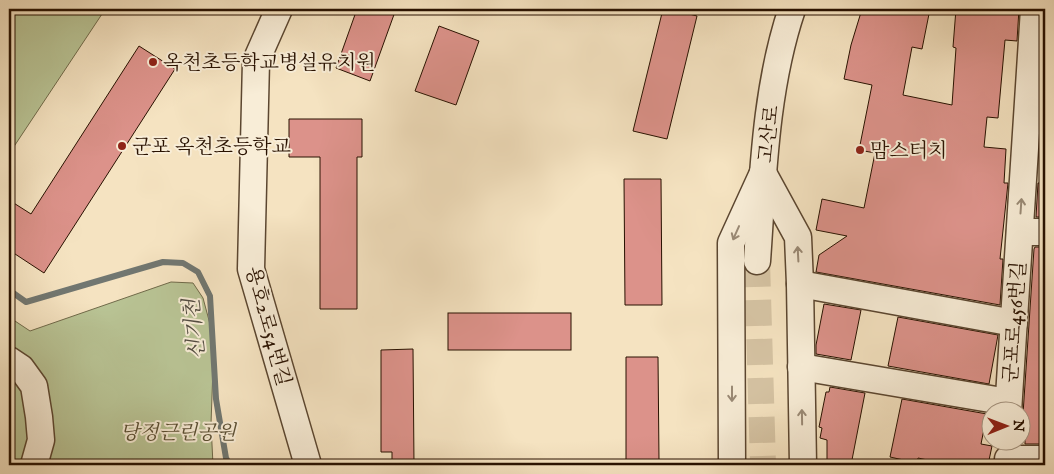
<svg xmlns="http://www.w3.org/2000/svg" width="1054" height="474" viewBox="0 0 1054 474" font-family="'IM FELL English','Noto Serif KR',serif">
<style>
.green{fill:#b9c495;stroke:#706a4a}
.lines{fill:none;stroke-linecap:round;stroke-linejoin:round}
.stream{stroke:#717771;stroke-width:6}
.building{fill:#dc928a;stroke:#281100}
.minor-tunnel{stroke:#d6c4a4;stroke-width:26;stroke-dasharray:26 13;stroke-linecap:butt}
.minor-casing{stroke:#5b4630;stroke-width:29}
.minor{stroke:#f8edd7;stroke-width:26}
.oneway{stroke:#9a8a76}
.poi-dot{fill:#8f2418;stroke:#f8edd7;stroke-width:2}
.labels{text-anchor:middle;stroke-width:4;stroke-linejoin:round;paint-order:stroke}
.poi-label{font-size:20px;fill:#281100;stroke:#f8edd7;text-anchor:start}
.street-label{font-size:20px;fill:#281100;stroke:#f8edd7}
.park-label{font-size:20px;font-style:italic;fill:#5b5034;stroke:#f8edd7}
.water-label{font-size:21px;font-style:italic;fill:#524c42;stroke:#f8edd7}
</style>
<rect width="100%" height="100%" fill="#f5e3c1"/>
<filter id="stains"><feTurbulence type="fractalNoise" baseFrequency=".004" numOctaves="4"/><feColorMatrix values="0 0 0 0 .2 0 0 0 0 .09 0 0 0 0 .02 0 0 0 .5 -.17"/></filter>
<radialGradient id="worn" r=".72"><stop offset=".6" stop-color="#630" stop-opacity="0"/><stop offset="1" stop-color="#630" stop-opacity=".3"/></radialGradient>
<g class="green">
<path d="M 9,9 L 101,9 L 104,11 L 9,154 Z"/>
<path d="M 171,282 L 193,283 L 203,298 L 214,339 L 211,424 L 213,465 L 9,465 L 9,317 L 30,331 Z"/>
</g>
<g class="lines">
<path class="stream" d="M 9,290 L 26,302 L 163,262 L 183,263 L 198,272 L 210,296 L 216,399 L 226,458 L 230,465"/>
</g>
<g class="building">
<path d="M 357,9 L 396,9 L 370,81 L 336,68 Z"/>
<path d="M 663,9 L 670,9 L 697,16 L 667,139 L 633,131 Z"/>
<path d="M 862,9 L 930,9 L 922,49 L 912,47 L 903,95 L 952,105 L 956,48 L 953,47 L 956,9 L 1019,9 L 1017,41 L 1005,40 L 998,118 L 987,117 L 984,147 L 1006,149 L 1004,183 L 1008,183 L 1000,259 L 1003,259 L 1000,305 L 816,272 L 819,255 L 847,236 L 816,230 L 822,199 L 864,208 L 875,153 L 859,150 L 872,85 L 844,79 L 851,45 Z"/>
<path d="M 439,26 L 479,41 L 456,105 L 415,91 Z"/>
<path d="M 139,46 L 175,69 L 44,273 L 9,250 L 9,200 L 31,214 Z"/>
<path d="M 289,119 L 362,119 L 362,157 L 357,157 L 357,309 L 320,309 L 320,157 L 289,157 Z"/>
<path d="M 624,179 L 661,179 L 662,305 L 625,305 Z"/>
<path d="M 1038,183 L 1045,183 L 1045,217 L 1036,217 Z"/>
<path d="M 1035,247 L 1045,247 L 1045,444 L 1025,444 L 1025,414 L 1023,414 L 1034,249 Z"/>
<path d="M 824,304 L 861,310 L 851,360 L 816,354 L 816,345 Z"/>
<rect x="448" y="313" width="123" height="37"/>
<path d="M 898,317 L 998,335 L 989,384 L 888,366 Z"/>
<path d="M 413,349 L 414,465 L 392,465 L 392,452 L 381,452 L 381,350 Z"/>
<path d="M 626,357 L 658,357 L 659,460 L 626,460 Z"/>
<path d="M 830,387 L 865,393 L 851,465 L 827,465 L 827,440 L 820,438 L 822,428 L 819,427 L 826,392 L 829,392 Z"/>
<path d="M 902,399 L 987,414 L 981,444 L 992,446 L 988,465 L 951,465 L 918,458 L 917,463 L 890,457 Z"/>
</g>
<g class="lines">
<path class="minor-tunnel" d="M 757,261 L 763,465"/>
<defs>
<g id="minor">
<path d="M 279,9 L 256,61 L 251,269 L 308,465"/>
<path d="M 763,173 L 798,237 L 800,284 L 803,465"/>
<path d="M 1020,232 L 1045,232"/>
<path d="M 757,261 C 763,177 765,89 792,9"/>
<path d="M 800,284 L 1014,323"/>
<path d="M 9,360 L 21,368 L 34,386 L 39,417 L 41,440 L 34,465"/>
<path d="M 801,367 L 1008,402"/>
<path d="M 1008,412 L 1034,9"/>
<path d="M 1008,459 L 1045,459"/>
<path d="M 732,465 L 731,243 L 763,173"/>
</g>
</defs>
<use href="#minor" class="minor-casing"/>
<use href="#minor" class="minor"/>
</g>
<defs><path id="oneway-shaft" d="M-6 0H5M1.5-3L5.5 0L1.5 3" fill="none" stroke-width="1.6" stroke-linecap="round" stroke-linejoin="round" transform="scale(1.25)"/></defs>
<g class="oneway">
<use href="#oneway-shaft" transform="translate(1021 206) rotate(-86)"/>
<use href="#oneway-shaft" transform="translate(736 233) rotate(114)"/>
<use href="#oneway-shaft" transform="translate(798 254) rotate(-93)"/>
<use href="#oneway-shaft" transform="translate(732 394) rotate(90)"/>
<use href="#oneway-shaft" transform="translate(802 417) rotate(-91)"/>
</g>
<g class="poi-dot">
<circle cx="153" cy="62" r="5"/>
<circle cx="122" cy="146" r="5"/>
<circle cx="860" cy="150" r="5"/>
</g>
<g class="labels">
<g class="poi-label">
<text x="163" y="69">옥천초등학교병설유치원</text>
<text x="132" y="153">군포 옥천초등학교</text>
<text x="870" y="157">맘스터치</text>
</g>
<g class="street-label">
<text transform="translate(768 134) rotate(-83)" y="7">고산로</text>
<text transform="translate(1014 322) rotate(-86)" y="7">군포로456번길</text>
<text transform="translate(269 326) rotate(75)" y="7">용호2로54번길</text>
</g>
<g class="park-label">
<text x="178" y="439">당정근린공원</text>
</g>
<g class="water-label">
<text transform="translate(194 329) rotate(-96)" y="7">신기천</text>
</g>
</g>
<rect width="1054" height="474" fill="none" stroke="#f5e3c1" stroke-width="30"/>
<rect x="10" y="10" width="1034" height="454" fill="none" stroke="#281100" stroke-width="2.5"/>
<rect x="15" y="15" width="1024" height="444" fill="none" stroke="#281100"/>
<g transform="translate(1006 426) rotate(89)"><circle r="24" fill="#f8edd7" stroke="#a59581"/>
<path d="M0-4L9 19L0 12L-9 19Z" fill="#8f2418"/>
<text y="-8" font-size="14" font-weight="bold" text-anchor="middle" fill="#281100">N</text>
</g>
<rect width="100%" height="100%" filter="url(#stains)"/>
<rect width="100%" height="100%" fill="url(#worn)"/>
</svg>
